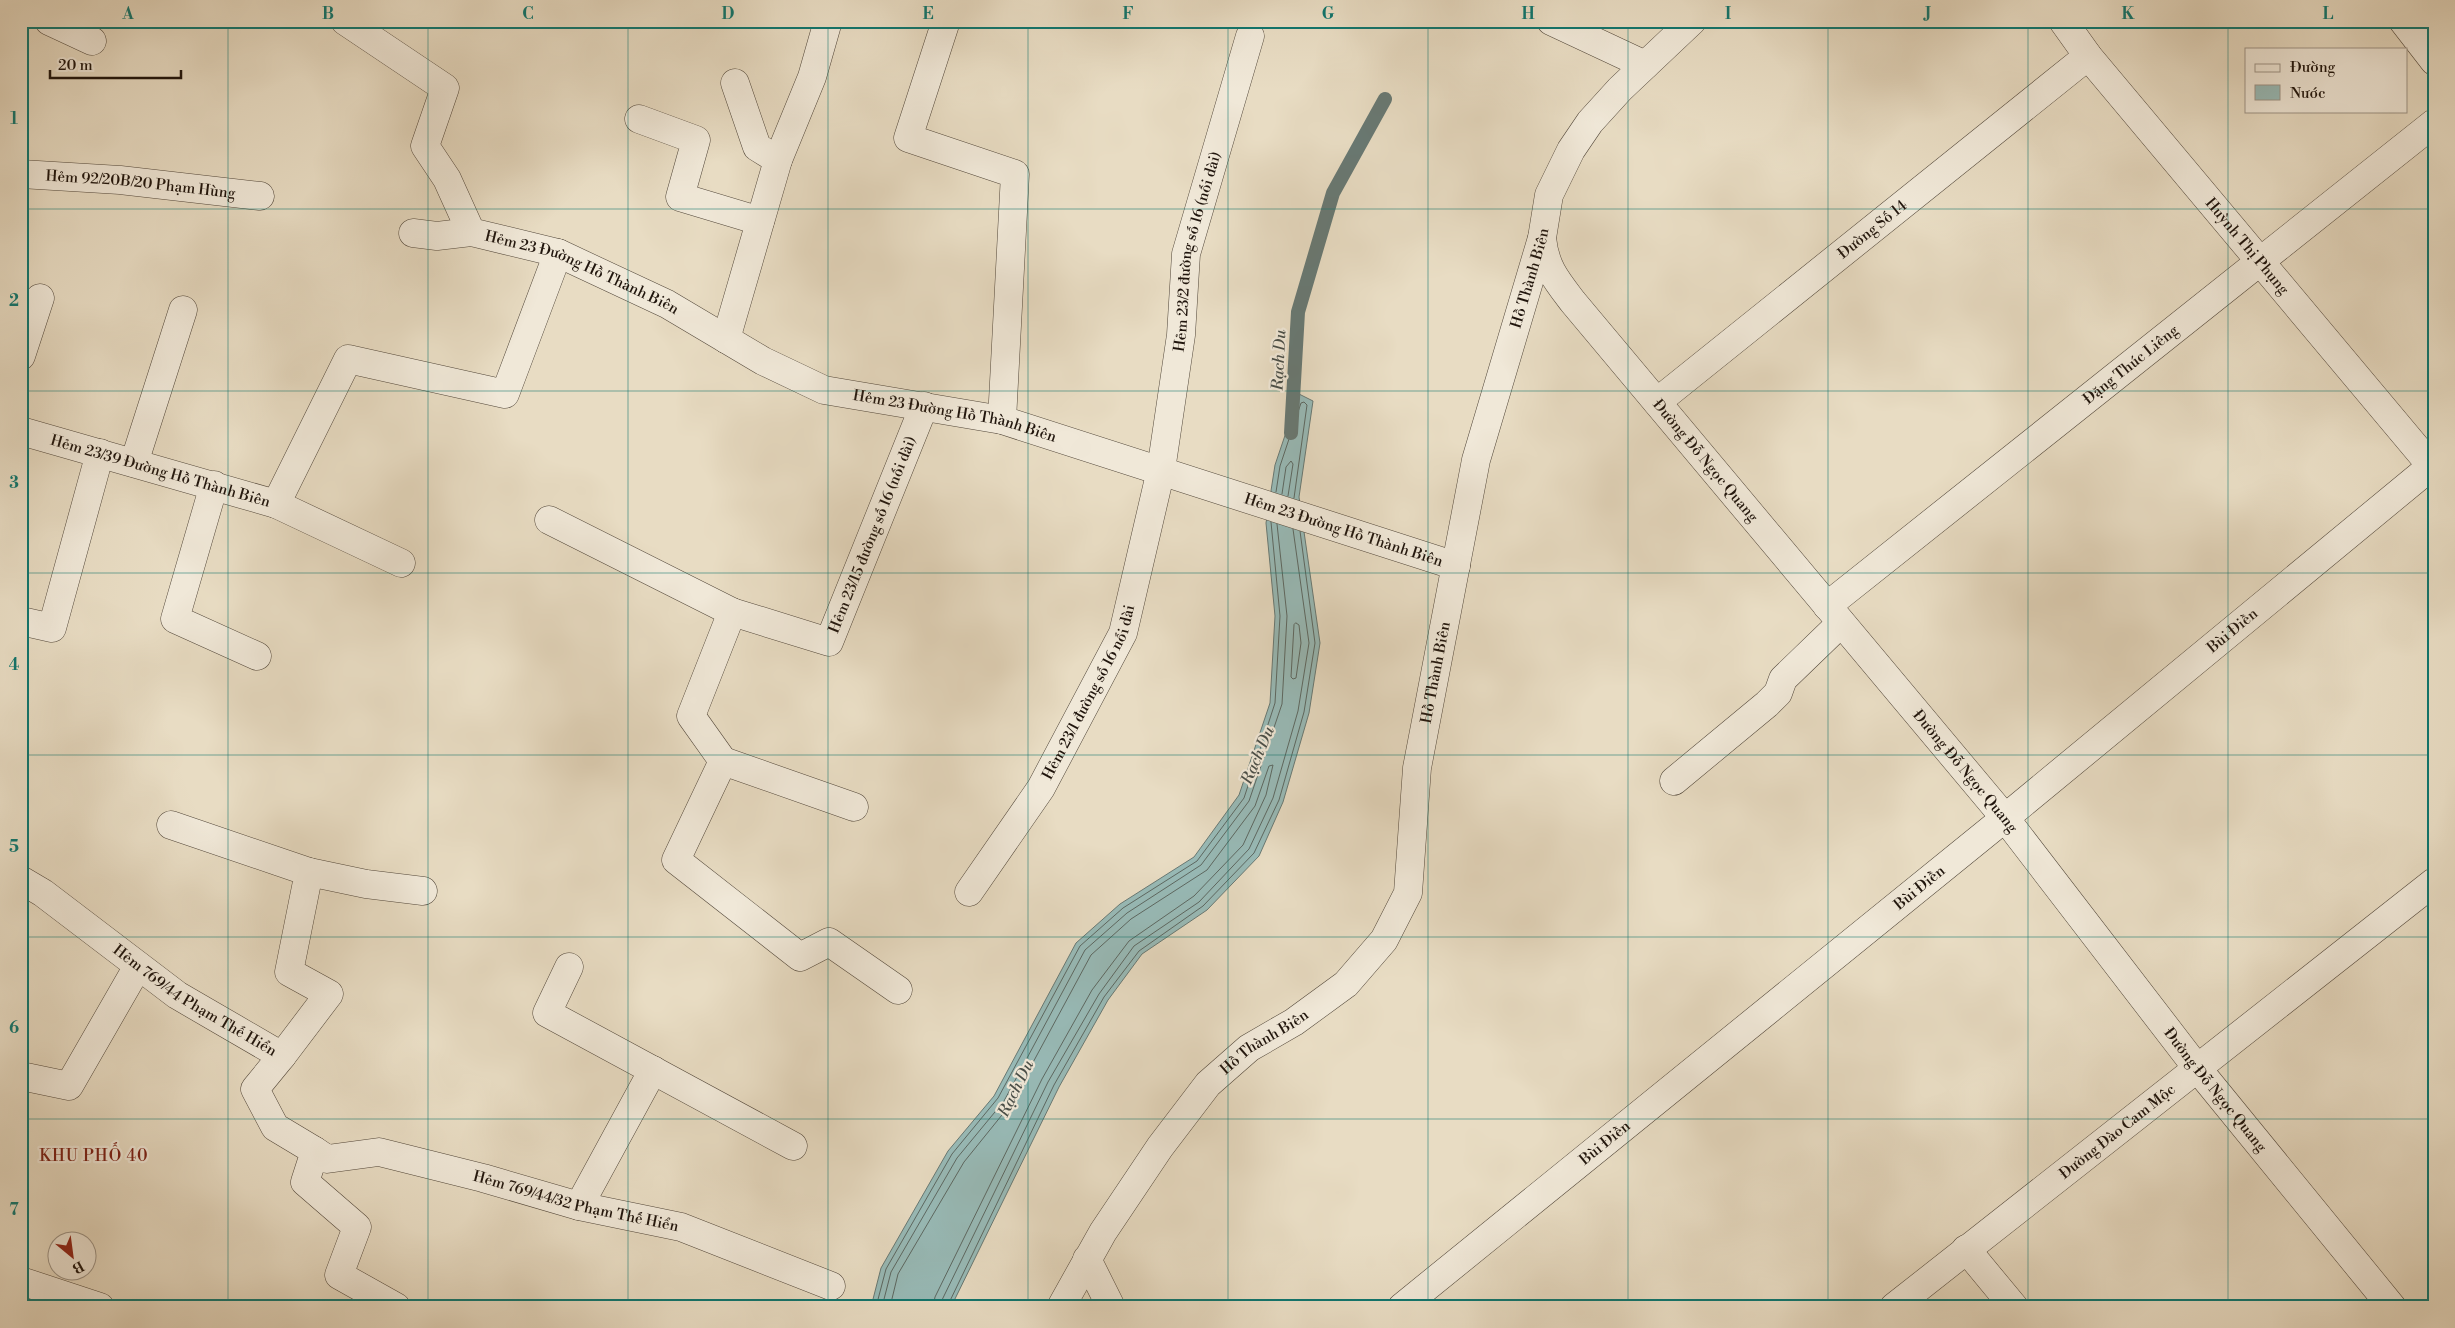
<svg xmlns="http://www.w3.org/2000/svg" width="2455" height="1328" viewBox="0 0 2455 1328" font-family="'Libre Bodoni',serif">
<style>
.water{fill:#98bbb8;stroke:#687974}
.lines{fill:none;stroke-linecap:round;stroke-linejoin:round}
.shore{stroke:#5c6862;stroke-width:1}
.stream{stroke:#687974;stroke-width:14}
.minor-casing{stroke:#52473a;stroke-width:29}
.minor{stroke:#f0e8d8;stroke-width:28}
.grid{fill:none;stroke:#0f766e;stroke-width:1;stroke-opacity:0.55}
.labels{text-anchor:middle;stroke-width:4.5;stroke-linejoin:round;paint-order:stroke}
.street-label{font-size:15px;fill:#20150d;stroke:#f0e8d8}
.water-label{font-size:16px;font-style:italic;fill:#4a4f49;stroke:#f0e8d8}
.neighbourhood-label{font-size:16px;letter-spacing:1px;fill:#7a1f14;stroke:#f0e8d8}
.neatline{fill:none;stroke:#0f766e;stroke-width:2}
.grid-label{font-size:16px;text-anchor:middle;font-weight:bold;fill:#0f766e}
</style>
<rect width="100%" height="100%" fill="#e8dcc3"/>
<filter id="stains"><feTurbulence type="fractalNoise" baseFrequency=".004" numOctaves="4"/><feColorMatrix values="0 0 0 0 .2 0 0 0 0 .09 0 0 0 0 .02 0 0 0 .5 -.17"/></filter>
<radialGradient id="worn" r=".72"><stop offset=".6" stop-color="#630" stop-opacity="0"/><stop offset="1" stop-color="#630" stop-opacity=".3"/></radialGradient>
<path class="water" d="M 1299,394 L 1313,401 L 1299,497 L 1320,643 L 1309,713 L 1283,802 L 1259,856 L 1207,910 L 1142,954 L 1108,1000 L 1059,1087 L 951,1307 L 871,1307 L 881,1268 L 948,1151 L 994,1096 L 1076,943 L 1120,904 L 1194,857 L 1239,795 L 1270,703 L 1275,616 L 1266,523 L 1275,465 Z"/>
<g class="lines">
<g class="shore">
<path d="M 1276,492 L 1280,466 L 1301,403 L 1304,402 L 1307,405 L 1294,498"/>
<path d="M 1282,494 L 1286,467 L 1291,461 L 1293,464 L 1288,496"/>
<path d="M 1296,623 L 1299,625 L 1301,643 L 1296,678 L 1293,679 L 1291,677 L 1294,625 Z"/>
<path d="M 876,1307 L 886,1269 L 952,1154 L 998,1098 L 1080,946 L 1123,908 L 1197,861 L 1244,798 L 1275,703 L 1280,616 L 1271,522"/>
<path d="M 882,1307 L 891,1272 L 957,1158 L 1004,1101 L 1085,950 L 1127,913 L 1201,865 L 1249,801 L 1282,704 L 1287,616 L 1277,524"/>
<path d="M 890,1307 L 898,1274 L 964,1162 L 1010,1105 L 1091,955 L 1131,919 L 1207,870 L 1255,806 L 1269,766 L 1273,765 L 1266,795 L 1243,845 L 1194,896 L 1129,941 L 1092,990 L 1042,1079 L 935,1297 L 933,1307"/>
<path d="M 941,1307 L 942,1300 L 1048,1082 L 1099,994 L 1134,946 L 1199,902 L 1249,849 L 1273,798 L 1298,711 L 1309,643 L 1293,529"/>
<path d="M 947,1307 L 1054,1085 L 1104,997 L 1139,951 L 1203,906 L 1254,853 L 1279,800 L 1304,712 L 1315,643 L 1300,531"/>
</g>
<path class="stream" d="M 1291,433 L 1298,312 L 1333,193 L 1385,99"/>
<defs>
<g id="minor">
<path d="M 49,21 L 92,41"/>
<path id="s1" d="M 345,21 L 445,88 L 425,146 L 447,179 L 471,232 L 558,253 L 667,304 L 763,361 L 824,390 L 1002,420 L 1456,566"/>
<path d="M 946,21 L 908,138 L 1015,174 L 1002,420"/>
<path d="M 1551,21 L 1645,65"/>
<path id="s2" d="M 2063,21 L 2088,56 L 2434,469"/>
<path d="M 2403,21 L 2434,61"/>
<path d="M 639,119 L 696,140 L 680,197 L 760,221"/>
<path d="M 778,160 L 812,77 L 828,21"/>
<path id="s3" d="M 21,174 L 120,180 L 260,196"/>
<path d="M 413,233 L 437,236 L 471,232"/>
<path id="s4" d="M 1542,238 C 1545,267 1556,280 1573,302 L 2005,818 L 2197,1068 L 2392,1307"/>
<path d="M 726,339 L 778,160 L 757,147 L 735,83"/>
<path d="M 21,356 L 40,298"/>
<path id="s5" d="M 1657,402 L 2088,56"/>
<path id="s6" d="M 21,431 L 276,504 L 348,359 L 505,394 L 558,253"/>
<path d="M 134,463 L 183,310"/>
<path d="M 214,485 L 175,619 L 257,656"/>
<path d="M 276,504 L 401,563"/>
<path d="M 549,520 L 732,612"/>
<path id="s7" d="M 1827,606 L 2434,123"/>
<path d="M 21,621 L 52,628 L 100,453"/>
<path d="M 723,761 L 854,807"/>
<path d="M 1674,781 L 1767,704 L 1778,693 L 1783,679 L 1841,623"/>
<path d="M 171,825 L 309,872 L 289,972 L 329,994 L 282,1056"/>
<path d="M 309,872 L 366,884 L 423,891"/>
<path id="s8" d="M 21,880 L 43,893 L 177,995 L 282,1056 L 255,1089 L 275,1127 L 315,1151 L 305,1182 L 357,1227 L 339,1275 L 396,1307"/>
<path id="s9" d="M 969,892 L 1041,788 L 1123,633 L 1161,470 L 1181,335 L 1186,254 L 1250,36"/>
<path d="M 569,967 L 547,1013 L 793,1146"/>
<path id="s10" d="M 898,990 L 829,942 L 800,957 L 676,860 L 723,761 L 691,716 L 732,612 L 829,642 L 924,406"/>
<path d="M 21,1076 L 69,1086 L 138,966"/>
<path id="s11" d="M 315,1151 L 327,1159 L 379,1152 L 483,1178 L 579,1206 L 681,1227 L 831,1286"/>
<path d="M 579,1206 L 653,1070"/>
<path d="M 1966,1249 L 2014,1307"/>
<path d="M 1087,1259 L 1111,1307"/>
<path d="M 21,1281 L 100,1307"/>
<path id="s12" d="M 1061,1307 L 1103,1232 L 1160,1147 L 1208,1084 L 1249,1048 L 1294,1022 L 1346,984 L 1384,940 L 1408,893 L 1417,768 L 1476,460 L 1542,238 L 1549,195 L 1571,150 L 1590,122 L 1620,89 L 1692,21"/>
<path id="s13" d="M 1402,1307 L 2005,818 L 2434,464"/>
<path id="s14" d="M 1894,1307 L 2434,882"/>
</g>
</defs>
<use href="#minor" class="minor-casing"/>
<use href="#minor" class="minor"/>
</g>
<path class="grid" d="M 228,21 L 228,1307M 428,21 L 428,1307M 628,21 L 628,1307M 828,21 L 828,1307M 1028,21 L 1028,1307M 1228,21 L 1228,1307M 1428,21 L 1428,1307M 1628,21 L 1628,1307M 1828,21 L 1828,1307M 2028,21 L 2028,1307M 2228,21 L 2228,1307M 21,209 L 2434,209M 21,391 L 2434,391M 21,573 L 2434,573M 21,755 L 2434,755M 21,937 L 2434,937M 21,1119 L 2434,1119"/>
<g class="labels">
<g class="street-label">
<text dy="5" stroke="none"><textPath href="#s3" startOffset="120">Hẻm 92/20B/20 Phạm Hùng</textPath></text>
<text dy="5" stroke="none"><textPath href="#s5" startOffset="276">Đường Số 14</textPath></text>
<text dy="5" stroke="none"><textPath href="#s2" startOffset="291">Huỳnh Thị Phụng</textPath></text>
<text dy="5" stroke="none"><textPath href="#s9" startOffset="691">Hẻm 23/2 đường số 16 (nối dài)</textPath></text>
<text dy="5" stroke="none"><textPath href="#s1" startOffset="398">Hẻm 23 Đường Hồ Thành Biên</textPath></text>
<text dy="5" stroke="none"><textPath href="#s12" startOffset="1178">Hồ Thành Biên</textPath></text>
<text dy="5" stroke="none"><textPath href="#s7" startOffset="388">Đặng Thúc Liêng</textPath></text>
<text dy="5" stroke="none"><textPath href="#s1" startOffset="802">Hẻm 23 Đường Hồ Thành Biên</textPath></text>
<text dy="5" stroke="none"><textPath href="#s4" startOffset="279">Đường Đỗ Ngọc Quang</textPath></text>
<text dy="5" stroke="none"><textPath href="#s6" startOffset="145">Hẻm 23/39 Đường Hồ Thành Biên</textPath></text>
<text dy="5" stroke="none"><textPath href="#s1" startOffset="1208">Hẻm 23 Đường Hồ Thành Biên</textPath></text>
<text dy="5" stroke="none"><textPath href="#s10" startOffset="768">Hẻm 23/15 đường số 16 (nối dài)</textPath></text>
<text dy="5" stroke="none"><textPath href="#s13" startOffset="1071">Bùi Điền</textPath></text>
<text dy="5" stroke="none"><textPath href="#s12" startOffset="772">Hồ Thành Biên</textPath></text>
<text dy="5" stroke="none"><textPath href="#s9" startOffset="234">Hẻm 23/1 đường số 16 nối dài</textPath></text>
<text dy="5" stroke="none"><textPath href="#s4" startOffset="684">Đường Đỗ Ngọc Quang</textPath></text>
<text dy="5" stroke="none"><textPath href="#s13" startOffset="666">Bùi Điền</textPath></text>
<text dy="5" stroke="none"><textPath href="#s8" startOffset="212">Hẻm 769/44 Phạm Thế Hiển</textPath></text>
<text dy="5" stroke="none"><textPath href="#s12" startOffset="338">Hồ Thành Biên</textPath></text>
<text dy="5" stroke="none"><textPath href="#s4" startOffset="1089">Đường Đỗ Ngọc Quang</textPath></text>
<text dy="5" stroke="none"><textPath href="#s14" startOffset="284">Đường Đào Cam Mộc</textPath></text>
<text dy="5" stroke="none"><textPath href="#s13" startOffset="261">Bùi Điền</textPath></text>
<text dy="5" stroke="none"><textPath href="#s11" startOffset="270">Hẻm 769/44/32 Phạm Thế Hiển</textPath></text>
</g>
<g class="water-label">
<text transform="translate(1278 360) rotate(-87)" y="6">Rạch Du</text>
<text transform="translate(1257 755) rotate(-67)" y="6">Rạch Du</text>
<text transform="translate(1015 1088) rotate(-64)" y="6">Rạch Du</text>
</g>
<g class="neighbourhood-label">
<text x="94" y="1161">KHU PHỐ 40</text>
</g>
</g>
<rect width="2455" height="1328" fill="none" stroke="#e8dcc3" stroke-width="55"/>
<rect x="2245" y="48" width="162" height="65" fill="#f0e8d8" stroke="#9d9487"/>
<rect x="2255" y="64" width="25" height="8" fill="#f0e8d8" stroke="#9d9487"/>
<text x="2290" y="72" font-size="15" fill="#20150d">Đường</text>
<rect x="2255" y="85" width="25" height="15" fill="#98bbb8" stroke="#9d9487"/>
<text x="2290" y="98" font-size="15" fill="#20150d">Nước</text>
<g transform="translate(72 1256) rotate(151)"><circle r="24" fill="#f0e8d8" stroke="#9d9487"/>
<path d="M0-4L9 19L0 12L-9 19Z" fill="#8f2418"/>
<text y="-8" font-size="14" font-weight="bold" text-anchor="middle" fill="#20150d">B</text>
</g>
<path d="M50 70v8h131v-8" fill="none" stroke="#20150d" stroke-width="2.5"/>
<text x="58" y="70" font-size="15" fill="#20150d" stroke="#f0e8d8" stroke-width="4" paint-order="stroke">20 m</text>
<rect x="28" y="28" width="2400" height="1272" class="neatline"/>
<g class="grid-label">
<text x="128" y="19">A</text>
<text x="328" y="19">B</text>
<text x="528" y="19">C</text>
<text x="728" y="19">D</text>
<text x="928" y="19">E</text>
<text x="1128" y="19">F</text>
<text x="1328" y="19">G</text>
<text x="1528" y="19">H</text>
<text x="1728" y="19">I</text>
<text x="1928" y="19">J</text>
<text x="2128" y="19">K</text>
<text x="2328" y="19">L</text>
<text x="14" y="124">1</text>
<text x="14" y="306">2</text>
<text x="14" y="488">3</text>
<text x="14" y="670">4</text>
<text x="14" y="852">5</text>
<text x="14" y="1033">6</text>
<text x="14" y="1215">7</text>
</g>
<rect width="100%" height="100%" filter="url(#stains)"/>
<rect width="100%" height="100%" fill="url(#worn)"/>
</svg>
